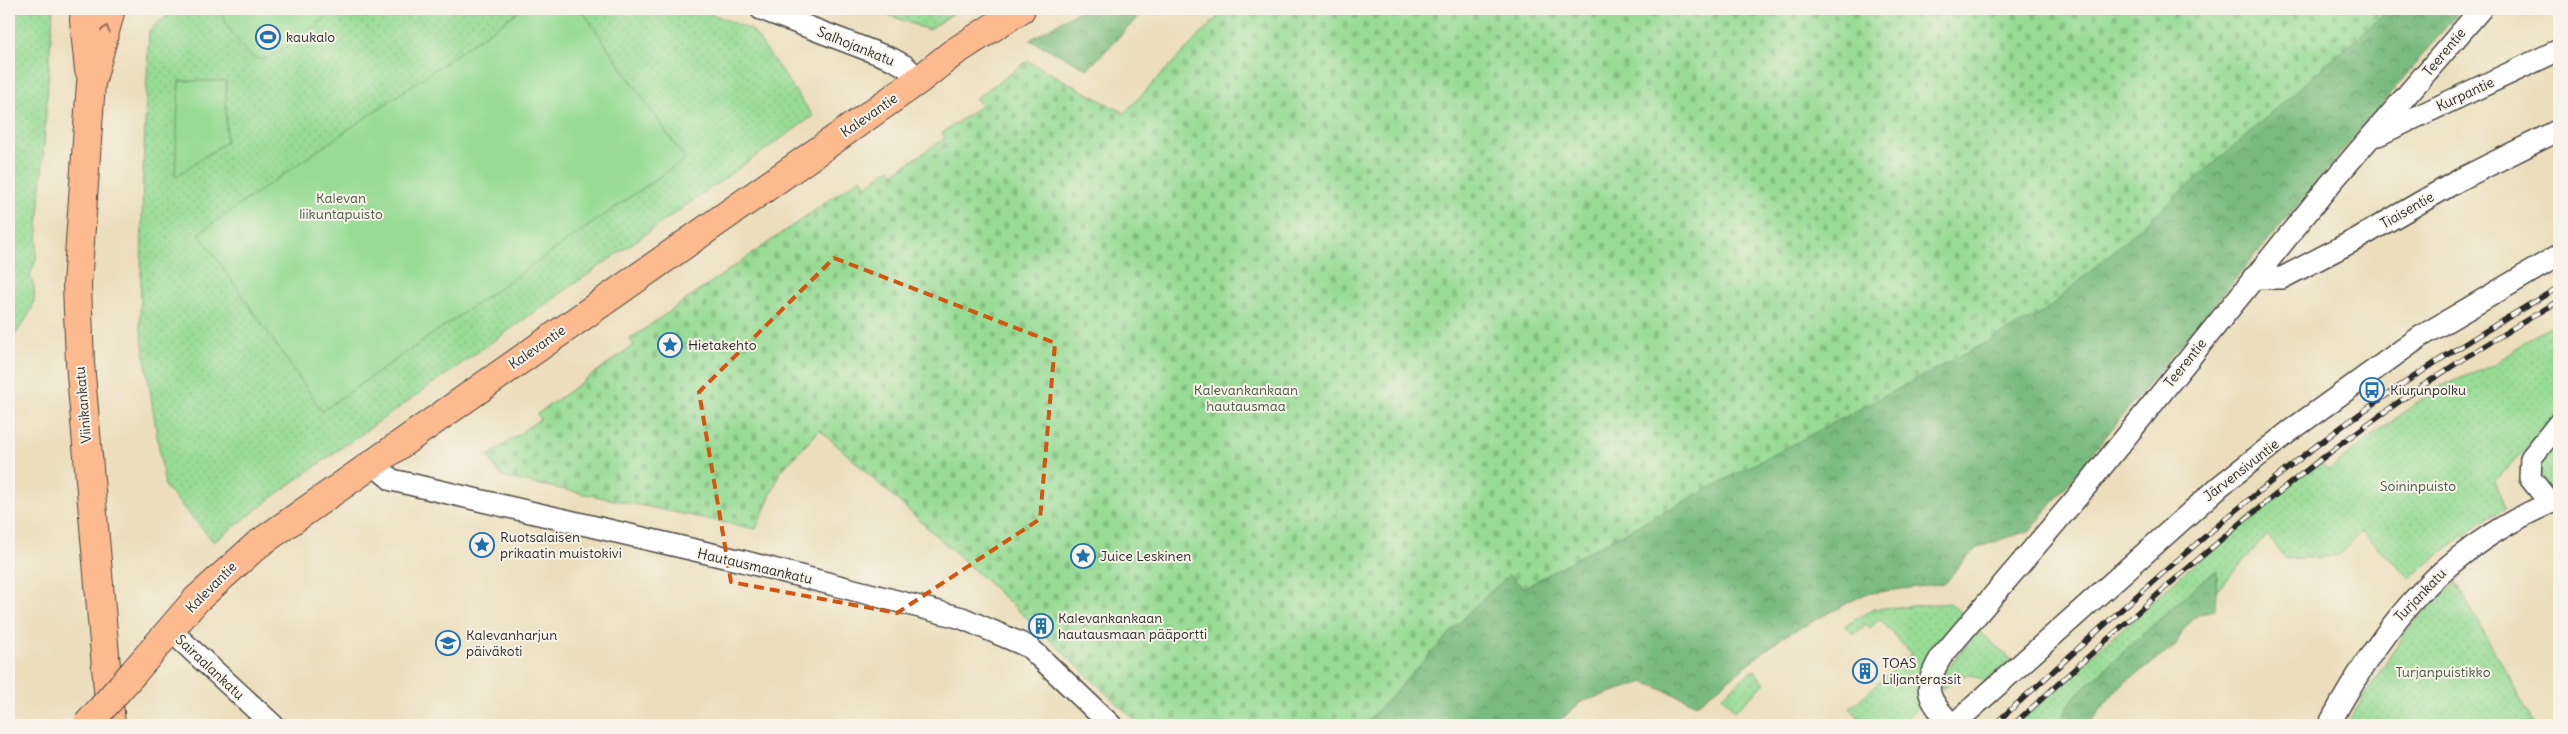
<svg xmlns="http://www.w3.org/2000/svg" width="2568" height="734" viewBox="0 0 2568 734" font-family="Delius,sans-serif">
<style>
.green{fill:url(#green-dots);stroke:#618360}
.forest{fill:url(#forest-crowns);stroke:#527354}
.cemetery{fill:url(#cemetery-stones);stroke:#618360}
.pitch{fill:#97db94;stroke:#618360}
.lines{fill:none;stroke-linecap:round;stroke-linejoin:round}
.minor-casing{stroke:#484641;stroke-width:24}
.major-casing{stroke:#484641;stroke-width:30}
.minor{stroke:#fff;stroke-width:21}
.major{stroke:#fcba8e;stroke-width:28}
.rail-casing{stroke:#2b2b2b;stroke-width:5.5}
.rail{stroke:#f7f3e8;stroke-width:4;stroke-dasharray:11;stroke-linecap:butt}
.major-bridge-casing{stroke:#484641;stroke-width:30;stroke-linecap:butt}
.major-bridge{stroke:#fcba8e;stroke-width:28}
.oneway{stroke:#94725c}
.marked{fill:none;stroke:#d5540f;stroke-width:4;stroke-dasharray:10 6;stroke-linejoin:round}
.labels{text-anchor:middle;stroke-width:4;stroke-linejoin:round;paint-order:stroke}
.poi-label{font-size:14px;fill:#2b2b2b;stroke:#f7f3e8;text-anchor:start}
.street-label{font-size:14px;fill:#2b2b2b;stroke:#f7f3e8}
.park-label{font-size:14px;fill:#465745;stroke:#f7f3e8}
</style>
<defs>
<pattern id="green-dots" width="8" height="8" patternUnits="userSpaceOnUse" patternTransform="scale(1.25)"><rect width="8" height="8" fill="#97db94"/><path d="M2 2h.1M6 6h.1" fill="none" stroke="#82bc80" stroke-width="1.8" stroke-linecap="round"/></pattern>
<pattern id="forest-crowns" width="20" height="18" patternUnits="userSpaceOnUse" patternTransform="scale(1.25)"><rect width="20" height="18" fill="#79bb7e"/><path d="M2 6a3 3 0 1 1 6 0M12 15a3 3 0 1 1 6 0" fill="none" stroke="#639867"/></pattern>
<pattern id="cemetery-stones" width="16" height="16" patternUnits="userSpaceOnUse" patternTransform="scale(1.25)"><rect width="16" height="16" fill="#97db94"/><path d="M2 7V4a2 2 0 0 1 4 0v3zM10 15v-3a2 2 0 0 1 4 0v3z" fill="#82bc80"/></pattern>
</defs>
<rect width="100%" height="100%" fill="#f7f3e8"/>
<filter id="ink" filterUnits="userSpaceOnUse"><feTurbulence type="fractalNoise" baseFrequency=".02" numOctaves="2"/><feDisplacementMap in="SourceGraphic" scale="10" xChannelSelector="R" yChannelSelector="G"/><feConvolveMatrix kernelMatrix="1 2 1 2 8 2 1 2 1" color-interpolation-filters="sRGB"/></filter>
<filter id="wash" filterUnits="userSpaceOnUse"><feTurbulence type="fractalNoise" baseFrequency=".0096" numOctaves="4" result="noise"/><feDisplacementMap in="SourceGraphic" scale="20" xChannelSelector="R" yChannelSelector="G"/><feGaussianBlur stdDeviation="1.12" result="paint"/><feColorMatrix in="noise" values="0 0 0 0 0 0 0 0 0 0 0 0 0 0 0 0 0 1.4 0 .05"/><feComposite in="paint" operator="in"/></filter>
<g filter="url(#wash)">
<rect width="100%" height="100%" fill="#ecdebc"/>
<g class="green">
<path d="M 9,9 L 53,9 L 36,260 L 30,275 C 43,304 25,320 9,343 Z"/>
<path d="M 176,9 L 700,9 L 752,30 L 813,116 L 289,485 L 214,542 L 165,487 L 140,325 L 143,172 L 149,30 Z"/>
<path d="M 873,9 L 960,9 L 928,30 Z"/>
<path d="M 2559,322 L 2559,415 L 2495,481 L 2505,508 L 2474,527 L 2410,578 L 2361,532 L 2338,556 L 2286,559 L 2267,535 L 2203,606 L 2071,725 L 2015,725 L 2186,571 L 2318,460 L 2328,470 L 2436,388 L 2494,365 L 2524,342 Z"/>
<path d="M 2559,432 L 2559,465 L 2549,470 L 2554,484 L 2548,488 C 2530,466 2546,450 2559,432 Z"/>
<path d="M 2456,582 L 2533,722 L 2520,725 L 2346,725 L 2408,628 Z"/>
<path d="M 1950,603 L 1961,612 L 1960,617 L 1926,657 L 1918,680 L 1920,706 L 1898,725 L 1866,725 L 1850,708 L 1911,654 L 1880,619 L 1870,628 L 1866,624 L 1854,635 L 1845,626 L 1873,609 Z"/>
<path d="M 1978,630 L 2012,660 L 1986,682 C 1966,669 1959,676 1942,689 L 1941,677 Z"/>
<path d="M 1753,670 L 1765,683 L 1735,711 L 1722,696 Z"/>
</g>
<g class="forest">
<path d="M 1081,9 L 1146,9 L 1088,69 L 1030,40 Z"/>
<path d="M 2390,9 L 2461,9 L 2143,390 L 2031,530 L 1979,547 L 1960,564 L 1946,583 L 1865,594 L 1783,637 L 1697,704 L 1644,682 L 1581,702 L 1555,725 L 1364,725 L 1476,605 L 1509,574 L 1524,588 L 1580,556 L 2263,118 Z"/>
<path d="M 2217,571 L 2215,610 L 2198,615 L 2184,628 L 2176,646 L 2127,681 L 2112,695 L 2089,725 L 2058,725 L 2074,697 L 2204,579 Z"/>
</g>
<path class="cemetery" d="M 1225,9 L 2390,9 L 2044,312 L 1580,556 L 1524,588 L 1509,575 L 1476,605 L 1364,725 L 1140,725 L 1029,620 L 820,430 L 781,471 L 756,529 L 502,477 L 488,456 L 540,419 L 537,414 L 634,345 L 630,339 L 861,178 L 866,186 L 890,168 L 894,173 L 945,138 L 942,133 L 981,106 L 976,98 L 1028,61 L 1124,113 Z"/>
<g class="pitch">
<path d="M 220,9 L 338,9 L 269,58 C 264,59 258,60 253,57 C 244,53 222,19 220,9 Z"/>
<path d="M 522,9 L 581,9 L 685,159 L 322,411 L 199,233 Z"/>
<path d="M 179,81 L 226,81 L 226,142 L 175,177 Z"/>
</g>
</g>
<g filter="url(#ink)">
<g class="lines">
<defs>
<g id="minor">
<path d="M 761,9 L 892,59 L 905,66 L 919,80"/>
<path d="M 2378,135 L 2559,50"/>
<path d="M 2253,278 L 2282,278 L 2355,240 L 2461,179 L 2559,130"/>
<path d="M 372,463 L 392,480 L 742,561 L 962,618 L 1029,647 L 1111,725"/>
<path d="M 2550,503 L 2530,478 L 2531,458 L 2559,423"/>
<path d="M 169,629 L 273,725"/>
<path d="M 1952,725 C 1928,698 1921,691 1941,657 L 2079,495 L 2331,183 L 2481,9"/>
<path d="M 1953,725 L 2220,486 L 2290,431 L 2420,337 L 2559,255"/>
<path d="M 2329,725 C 2385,620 2446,546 2559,499"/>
</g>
<g id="major">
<path d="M 85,9 L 84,20 L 89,70"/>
<path d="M 134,672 L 196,600 L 257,545 L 919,80 L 953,53 L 1021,9"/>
<path d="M 111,725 L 80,363 L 77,285 L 91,83 L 111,9"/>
</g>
</defs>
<use href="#minor" class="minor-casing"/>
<use href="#major" class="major-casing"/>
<use href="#minor" class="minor"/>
<use href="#major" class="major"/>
<defs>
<g id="rail">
<path d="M 1994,725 C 2099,629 2204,533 2316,446 C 2393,387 2476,336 2559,287"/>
<path d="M 2013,725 C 2114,633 2215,540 2324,457 C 2398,399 2478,348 2559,301"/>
</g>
</defs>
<use href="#rail" class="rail-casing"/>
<use href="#rail" class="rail"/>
<defs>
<path id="major-bridge" d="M 87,725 L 134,672"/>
</defs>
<use href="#major-bridge" class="major-bridge-casing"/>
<use href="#major-bridge" class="major-bridge"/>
</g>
<defs><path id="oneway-chevron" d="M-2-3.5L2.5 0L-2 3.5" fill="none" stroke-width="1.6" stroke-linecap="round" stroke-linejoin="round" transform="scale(1.25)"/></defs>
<use class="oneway" href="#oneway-chevron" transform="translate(106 29) rotate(-75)"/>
</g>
<path class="marked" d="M 834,258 L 1055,343 L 1040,519 L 897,613 L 731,582 L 699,392 Z"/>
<defs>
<symbol id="stadium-ring" viewBox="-11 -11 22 22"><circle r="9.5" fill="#f7f3e8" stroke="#1f6fb2" stroke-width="1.5"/><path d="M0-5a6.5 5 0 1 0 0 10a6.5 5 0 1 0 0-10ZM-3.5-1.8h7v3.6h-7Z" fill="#1f6fb2"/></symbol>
<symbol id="sight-ring" viewBox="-11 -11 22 22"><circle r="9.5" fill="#f7f3e8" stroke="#1f6fb2" stroke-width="1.5"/><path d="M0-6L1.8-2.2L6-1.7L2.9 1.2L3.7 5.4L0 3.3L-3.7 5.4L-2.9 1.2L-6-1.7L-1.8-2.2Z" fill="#1f6fb2"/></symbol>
<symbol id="bus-ring" viewBox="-11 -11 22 22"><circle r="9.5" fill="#f7f3e8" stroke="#1f6fb2" stroke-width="1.5"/><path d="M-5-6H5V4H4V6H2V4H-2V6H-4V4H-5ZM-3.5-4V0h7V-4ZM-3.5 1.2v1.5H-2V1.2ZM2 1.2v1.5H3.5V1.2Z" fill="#1f6fb2"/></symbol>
<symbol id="building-ring" viewBox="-11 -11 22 22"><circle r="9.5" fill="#f7f3e8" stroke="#1f6fb2" stroke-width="1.5"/><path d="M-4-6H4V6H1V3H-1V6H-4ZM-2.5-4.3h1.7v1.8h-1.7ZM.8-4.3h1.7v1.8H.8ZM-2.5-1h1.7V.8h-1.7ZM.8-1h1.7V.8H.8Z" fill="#1f6fb2"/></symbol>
<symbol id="school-ring" viewBox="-11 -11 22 22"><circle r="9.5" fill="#f7f3e8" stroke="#1f6fb2" stroke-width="1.5"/><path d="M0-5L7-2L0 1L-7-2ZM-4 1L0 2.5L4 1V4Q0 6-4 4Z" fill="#1f6fb2"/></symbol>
</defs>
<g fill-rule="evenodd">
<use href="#stadium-ring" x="254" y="23" width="28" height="28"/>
<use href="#sight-ring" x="656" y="331" width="28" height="28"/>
<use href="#bus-ring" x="2358" y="376" width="28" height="28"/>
<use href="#sight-ring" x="468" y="531" width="28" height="28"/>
<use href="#sight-ring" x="1069" y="542" width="28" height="28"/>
<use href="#building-ring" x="1027" y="612" width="28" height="28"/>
<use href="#school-ring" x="434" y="629" width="28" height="28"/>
<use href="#building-ring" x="1851" y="657" width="28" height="28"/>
</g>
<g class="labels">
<g class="poi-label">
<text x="286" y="42">kaukalo</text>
<text x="688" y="350">Hietakehto</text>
<text x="2390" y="395">Kiurunpolku</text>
<text x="500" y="542">Ruotsalaisen<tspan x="500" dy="16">prikaatin muistokivi</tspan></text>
<text x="1100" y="561">Juice Leskinen</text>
<text x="1058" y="623">Kalevankankaan<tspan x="1058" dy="16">hautausmaan pääportti</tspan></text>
<text x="466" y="640">Kalevanharjun<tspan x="466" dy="16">päiväkoti</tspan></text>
<text x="1882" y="668">TOAS<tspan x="1882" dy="16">Liljanterassit</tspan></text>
</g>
<g class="street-label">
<text transform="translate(856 46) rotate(22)" y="5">Salhojankatu</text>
<text transform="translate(2444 52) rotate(-50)" y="5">Teerentie</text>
<text transform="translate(2465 94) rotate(-25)" y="5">Kurpantie</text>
<text transform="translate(869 115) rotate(-35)" y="5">Kalevantie</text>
<text transform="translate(2407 210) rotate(-30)" y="5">Tiaisentie</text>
<text transform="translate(537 347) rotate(-35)" y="5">Kalevantie</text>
<text transform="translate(2185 363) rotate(-51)" y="5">Teerentie</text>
<text transform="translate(83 405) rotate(-95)" y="5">Viinikankatu</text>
<text transform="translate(2241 470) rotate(-38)" y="5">Järvensivuntie</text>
<text transform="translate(755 566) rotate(13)" y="5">Hautausmaankatu</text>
<text transform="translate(211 587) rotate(-45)" y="5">Kalevantie</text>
<text transform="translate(2420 595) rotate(-46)" y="5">Turjankatu</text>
<text transform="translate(210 667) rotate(43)" y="5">Sairaalankatu</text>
</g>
<g class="park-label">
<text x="341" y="203">Kalevan<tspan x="341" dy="16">liikuntapuisto</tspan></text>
<text x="1246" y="395">Kalevankankaan<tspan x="1246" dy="16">hautausmaa</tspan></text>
<text x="2418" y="491">Soininpuisto</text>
<text x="2443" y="677">Turjanpuistikko</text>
</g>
</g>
<rect width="2568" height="734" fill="none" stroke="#f7f3e8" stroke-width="30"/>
</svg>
